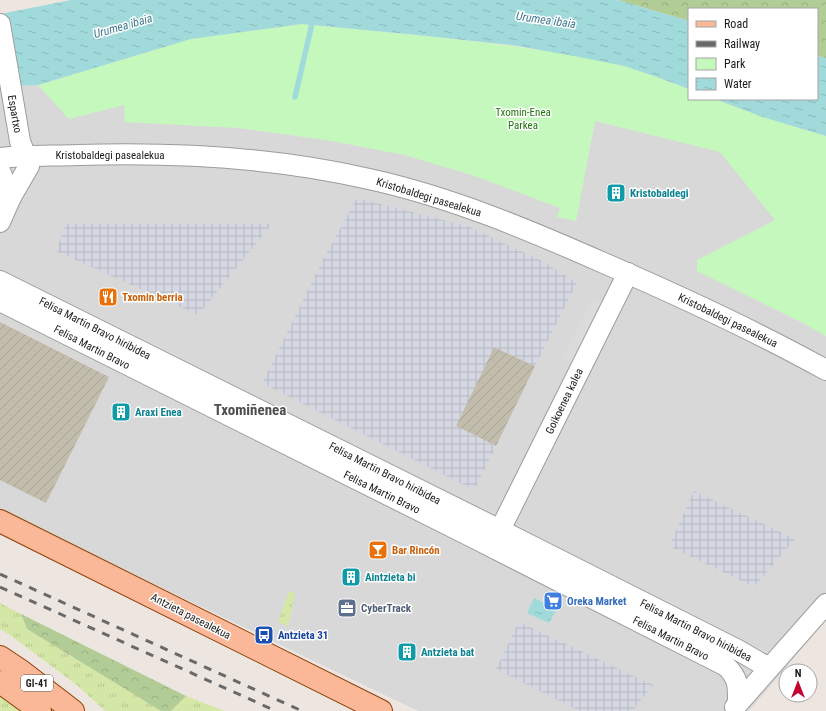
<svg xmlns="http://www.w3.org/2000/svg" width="826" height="711" viewBox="0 0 826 711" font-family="'Roboto Condensed',sans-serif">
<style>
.residential{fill:#d9d8d8}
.construction{fill:url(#construction-furrows)}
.grass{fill:url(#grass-tufts)}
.forest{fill:url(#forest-crowns)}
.park{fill:#c5f8bc}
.parking{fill:#dbdbdb}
.plaza{fill:url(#plaza-grid)}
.water{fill:url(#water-ripples)}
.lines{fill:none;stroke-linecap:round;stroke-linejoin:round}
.stream{stroke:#a1dada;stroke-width:5.5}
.minor-casing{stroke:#9c9c9c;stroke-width:22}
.major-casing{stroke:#903f02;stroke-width:24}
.minor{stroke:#fff;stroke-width:20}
.major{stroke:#fab898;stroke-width:22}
.rail{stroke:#696969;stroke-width:3;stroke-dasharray:8 8;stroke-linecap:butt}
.labels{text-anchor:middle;stroke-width:3;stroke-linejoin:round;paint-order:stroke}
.shield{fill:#fff;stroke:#5f5f5f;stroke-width:1}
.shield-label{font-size:10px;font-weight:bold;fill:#1b1b1b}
.park-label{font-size:11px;fill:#1d750c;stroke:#fff}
.street-label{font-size:11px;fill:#1b1b1b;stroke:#fff}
.culture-label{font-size:11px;font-weight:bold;fill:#0d838f;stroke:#fff;text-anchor:start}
.food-label{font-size:11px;font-weight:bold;fill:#c56008;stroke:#fff;text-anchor:start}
.shop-label{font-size:11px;font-weight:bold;fill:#366cbe;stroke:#fff;text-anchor:start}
.service-label{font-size:11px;font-weight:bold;fill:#4e5e75;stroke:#fff;text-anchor:start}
.transit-label{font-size:11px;font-weight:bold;fill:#164399;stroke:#fff;text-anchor:start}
.water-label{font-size:12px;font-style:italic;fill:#417c91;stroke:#fff}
.district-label{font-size:15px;font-weight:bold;fill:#4e4e4e;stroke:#fff}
</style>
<defs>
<pattern id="construction-furrows" width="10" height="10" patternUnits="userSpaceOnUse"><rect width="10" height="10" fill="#c1bcac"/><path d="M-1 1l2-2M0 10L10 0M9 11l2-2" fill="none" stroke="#a5a193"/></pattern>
<pattern id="grass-tufts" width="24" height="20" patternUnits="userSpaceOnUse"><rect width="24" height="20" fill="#d5e7a6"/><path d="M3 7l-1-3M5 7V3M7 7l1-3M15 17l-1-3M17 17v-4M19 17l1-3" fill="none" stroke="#b6c68e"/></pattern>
<pattern id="forest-crowns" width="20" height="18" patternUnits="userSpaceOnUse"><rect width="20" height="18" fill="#b2cc95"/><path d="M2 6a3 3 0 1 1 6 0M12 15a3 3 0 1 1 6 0" fill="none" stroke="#98af80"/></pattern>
<pattern id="plaza-grid" width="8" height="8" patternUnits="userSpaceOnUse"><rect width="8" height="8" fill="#d5d8e2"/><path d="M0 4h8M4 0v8" fill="none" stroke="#b6b9c1"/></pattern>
<pattern id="water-ripples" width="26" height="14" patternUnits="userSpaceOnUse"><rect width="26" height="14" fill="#a1dada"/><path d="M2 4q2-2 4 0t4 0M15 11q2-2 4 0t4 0" fill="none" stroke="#8ababa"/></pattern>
</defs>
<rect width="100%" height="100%" fill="#ede6e0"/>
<path class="residential" d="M 38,85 L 689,89 L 689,99 L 715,99 L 826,136 L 826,620 L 749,711 L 418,711 L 0,510 L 0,87 Z"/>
<g class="construction">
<path d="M 0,322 L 109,377 L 46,503 L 0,480 Z"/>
<path d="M 494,347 L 535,366 L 496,446 L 456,426 Z"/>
</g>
<g class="grass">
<path d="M 289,591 L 295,593 L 288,626 L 278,622 Z"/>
<path d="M 0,603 L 21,614 L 27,629 L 161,711 L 105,711 L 78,686 L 10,635 L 0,629 Z"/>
<path d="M 0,696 L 20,711 L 0,711 Z"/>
<path d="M 186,696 L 225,711 L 171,711 Z"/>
</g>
<g class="forest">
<path d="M 618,0 L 826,0 L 826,58 L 817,56 L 817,9 L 689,9 L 689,21 Z"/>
<path d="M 21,614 L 186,696 L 171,711 L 161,711 L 27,629 Z"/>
</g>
<path class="park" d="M 302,24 C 361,30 420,35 480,42 C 528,48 576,54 623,66 C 646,72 667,81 689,89 L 689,99 L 715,99 L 763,117 L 826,136 L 826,336 L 801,322 L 697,271 L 697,260 L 775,220 L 720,152 L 595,121 L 576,221 L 557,217 L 560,208 L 475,176 L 404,155 L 326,140 L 238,128 L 125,122 L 124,105 L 69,119 L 38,85 L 191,39 Z"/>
<path class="parking" d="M 594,297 L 605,302 L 575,363 L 564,357 Z"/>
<g class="plaza">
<path d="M 357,198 L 470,227 L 544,262 L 577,283 L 535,366 L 494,347 L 456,426 L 496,446 L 474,490 L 262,383 L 326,254 Z"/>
<path d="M 66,224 L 272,224 L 198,315 L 56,251 Z"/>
<path d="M 694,491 L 795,539 L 754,587 L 669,546 Z"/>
<path d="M 519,622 L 653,685 L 632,711 L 580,711 L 496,669 Z"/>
</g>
<g class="water">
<path d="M 71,0 L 618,0 L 689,21 L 689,89 L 654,76 L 624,66 L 579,57 L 518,46 L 427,36 L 302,24 L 191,39 L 38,85 L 0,87 L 0,14 Z"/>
<path d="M 817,56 L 826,58 L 826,136 L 763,117 L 715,99 L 817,99 Z"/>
<path d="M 534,598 L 557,609 L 549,623 L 527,613 Z"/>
</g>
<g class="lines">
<path class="stream" d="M 295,97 L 311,28 L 312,19"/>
<defs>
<g id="minor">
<path d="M 0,24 L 20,141 L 29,166 L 11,197 L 0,222"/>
<path d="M 0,158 C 26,155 52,156 78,155 C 175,152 274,157 369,179 C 451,197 529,230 606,264 C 682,297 754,330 826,370"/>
<path d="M 0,171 L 11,197"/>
<path d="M 0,281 L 500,530 L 736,649 L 769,668"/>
<path d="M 0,301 L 470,536 L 726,666 C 739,679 738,686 738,703"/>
<path d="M 500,530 L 628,273"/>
<path d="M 735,707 L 826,604"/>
</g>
<g id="major">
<path d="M 0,521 L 381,711"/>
<path d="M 0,657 L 21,671 L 73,711"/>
<path d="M 0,682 L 40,711"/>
</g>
</defs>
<use href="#minor" class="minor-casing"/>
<use href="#major" class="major-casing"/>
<use href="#minor" class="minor"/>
<use href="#major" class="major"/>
<g class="rail">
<path d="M 0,574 L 302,711"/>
<path d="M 0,587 L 276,711"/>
</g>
</g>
<defs>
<symbol id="building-square" viewBox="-11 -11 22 22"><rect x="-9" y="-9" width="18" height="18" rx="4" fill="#0f9aa8" stroke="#fff"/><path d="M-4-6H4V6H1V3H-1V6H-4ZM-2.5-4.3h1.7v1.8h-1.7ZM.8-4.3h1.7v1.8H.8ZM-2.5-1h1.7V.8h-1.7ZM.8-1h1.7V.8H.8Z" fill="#fff"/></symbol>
<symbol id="restaurant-square" viewBox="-11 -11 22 22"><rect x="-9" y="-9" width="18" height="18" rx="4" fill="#e8710a" stroke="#fff"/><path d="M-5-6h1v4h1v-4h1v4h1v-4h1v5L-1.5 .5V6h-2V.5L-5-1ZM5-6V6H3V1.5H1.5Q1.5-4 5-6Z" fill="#fff"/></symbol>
<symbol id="bar-square" viewBox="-11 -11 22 22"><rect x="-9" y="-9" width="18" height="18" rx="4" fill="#e8710a" stroke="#fff"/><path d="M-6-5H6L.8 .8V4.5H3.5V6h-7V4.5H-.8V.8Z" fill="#fff"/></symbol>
<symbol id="supermarket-square" viewBox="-11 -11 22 22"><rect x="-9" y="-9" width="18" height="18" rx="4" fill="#3f7fe0" stroke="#fff"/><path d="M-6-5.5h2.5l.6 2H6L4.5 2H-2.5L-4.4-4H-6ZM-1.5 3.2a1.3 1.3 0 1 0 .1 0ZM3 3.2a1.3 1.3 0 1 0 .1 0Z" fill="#fff"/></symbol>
<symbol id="office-square" viewBox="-11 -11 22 22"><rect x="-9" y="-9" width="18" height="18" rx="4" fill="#5c6f8a" stroke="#fff"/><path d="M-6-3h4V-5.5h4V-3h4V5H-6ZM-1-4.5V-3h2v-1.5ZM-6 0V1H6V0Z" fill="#fff"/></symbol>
<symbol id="bus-square" viewBox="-11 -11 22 22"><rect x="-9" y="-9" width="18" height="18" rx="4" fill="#1a4fb4" stroke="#fff"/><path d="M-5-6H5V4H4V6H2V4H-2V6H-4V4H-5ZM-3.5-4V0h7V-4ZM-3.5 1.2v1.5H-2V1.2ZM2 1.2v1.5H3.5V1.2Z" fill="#fff"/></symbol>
</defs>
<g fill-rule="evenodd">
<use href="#building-square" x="605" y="182" width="22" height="22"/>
<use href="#restaurant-square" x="97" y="286" width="22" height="22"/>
<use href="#building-square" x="110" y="401" width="22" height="22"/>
<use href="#bar-square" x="367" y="539" width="22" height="22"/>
<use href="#building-square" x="340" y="566" width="22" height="22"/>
<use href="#supermarket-square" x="542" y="590" width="22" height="22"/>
<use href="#office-square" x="336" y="597" width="22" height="22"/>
<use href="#bus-square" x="253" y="624" width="22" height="22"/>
<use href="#building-square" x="396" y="641" width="22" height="22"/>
</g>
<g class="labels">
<rect class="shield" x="21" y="675" width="32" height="16" rx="3"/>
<g class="shield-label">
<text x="37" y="687">GI-41</text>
</g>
<g class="park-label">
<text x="523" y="116">Txomin-Enea<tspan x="523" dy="13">Parkea</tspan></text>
</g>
<g class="street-label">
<text transform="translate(15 114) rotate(80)" y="4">Espartxo</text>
<text x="110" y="159">Kristobaldegi pasealekua</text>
<text transform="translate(429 197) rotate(17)" y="4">Kristobaldegi pasealekua</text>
<text transform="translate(728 320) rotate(26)" y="4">Kristobaldegi pasealekua</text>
<text transform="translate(95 328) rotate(27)" y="4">Felisa Martin Bravo hiribidea</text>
<text transform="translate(92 347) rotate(27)" y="4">Felisa Martin Bravo</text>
<text transform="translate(564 401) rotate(-64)" y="4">Goikoenea kalea</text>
<text transform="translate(385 473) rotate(27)" y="4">Felisa Martin Bravo hiribidea</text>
<text transform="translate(382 492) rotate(26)" y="4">Felisa Martin Bravo</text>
<text transform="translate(191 616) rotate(27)" y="4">Antzieta pasealekua</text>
<text transform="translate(696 630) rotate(27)" y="4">Felisa Martin Bravo hiribidea</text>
<text transform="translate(671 638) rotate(27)" y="4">Felisa Martin Bravo</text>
</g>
<g class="culture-label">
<text x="630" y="197">Kristobaldegi</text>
<text x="135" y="416">Araxi Enea</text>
<text x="365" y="581">Aintzieta bi</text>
<text x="421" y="656">Antzieta bat</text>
</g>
<g class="food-label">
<text x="122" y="301">Txomin berria</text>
<text x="392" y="554">Bar Rincón</text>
</g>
<g class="shop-label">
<text x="567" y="605">Oreka Market</text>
</g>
<g class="service-label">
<text x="361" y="612">CyberTrack</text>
</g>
<g class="transit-label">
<text x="278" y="639">Antzieta 31</text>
</g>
<g class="water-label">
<text transform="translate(546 20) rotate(8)" y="4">Urumea ibaia</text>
<text transform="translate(123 26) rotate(-16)" y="4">Urumea ibaia</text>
</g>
<g class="district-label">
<text x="250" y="415">Txomiñenea</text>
</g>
</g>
<rect x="688" y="8" width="130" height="92" fill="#ffffff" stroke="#a4a4a4"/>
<rect x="696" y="21" width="20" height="6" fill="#fab898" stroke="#a4a4a4"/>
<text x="724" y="28" font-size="12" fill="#1b1b1b">Road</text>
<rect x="696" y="41" width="20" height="6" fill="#696969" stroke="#a4a4a4"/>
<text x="724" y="48" font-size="12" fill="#1b1b1b">Railway</text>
<rect x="696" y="58" width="20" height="12" fill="#c5f8bc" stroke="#a4a4a4"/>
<text x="724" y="68" font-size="12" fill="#1b1b1b">Park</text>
<rect x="696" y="78" width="20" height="12" fill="url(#water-ripples)" stroke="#a4a4a4"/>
<text x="724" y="88" font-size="12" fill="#1b1b1b">Water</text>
<g transform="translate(798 683)"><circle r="19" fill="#ffffff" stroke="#a4a4a4"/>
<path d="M0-3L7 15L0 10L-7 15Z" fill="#c30330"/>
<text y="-6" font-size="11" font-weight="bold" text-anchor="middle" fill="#1b1b1b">N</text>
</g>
</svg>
